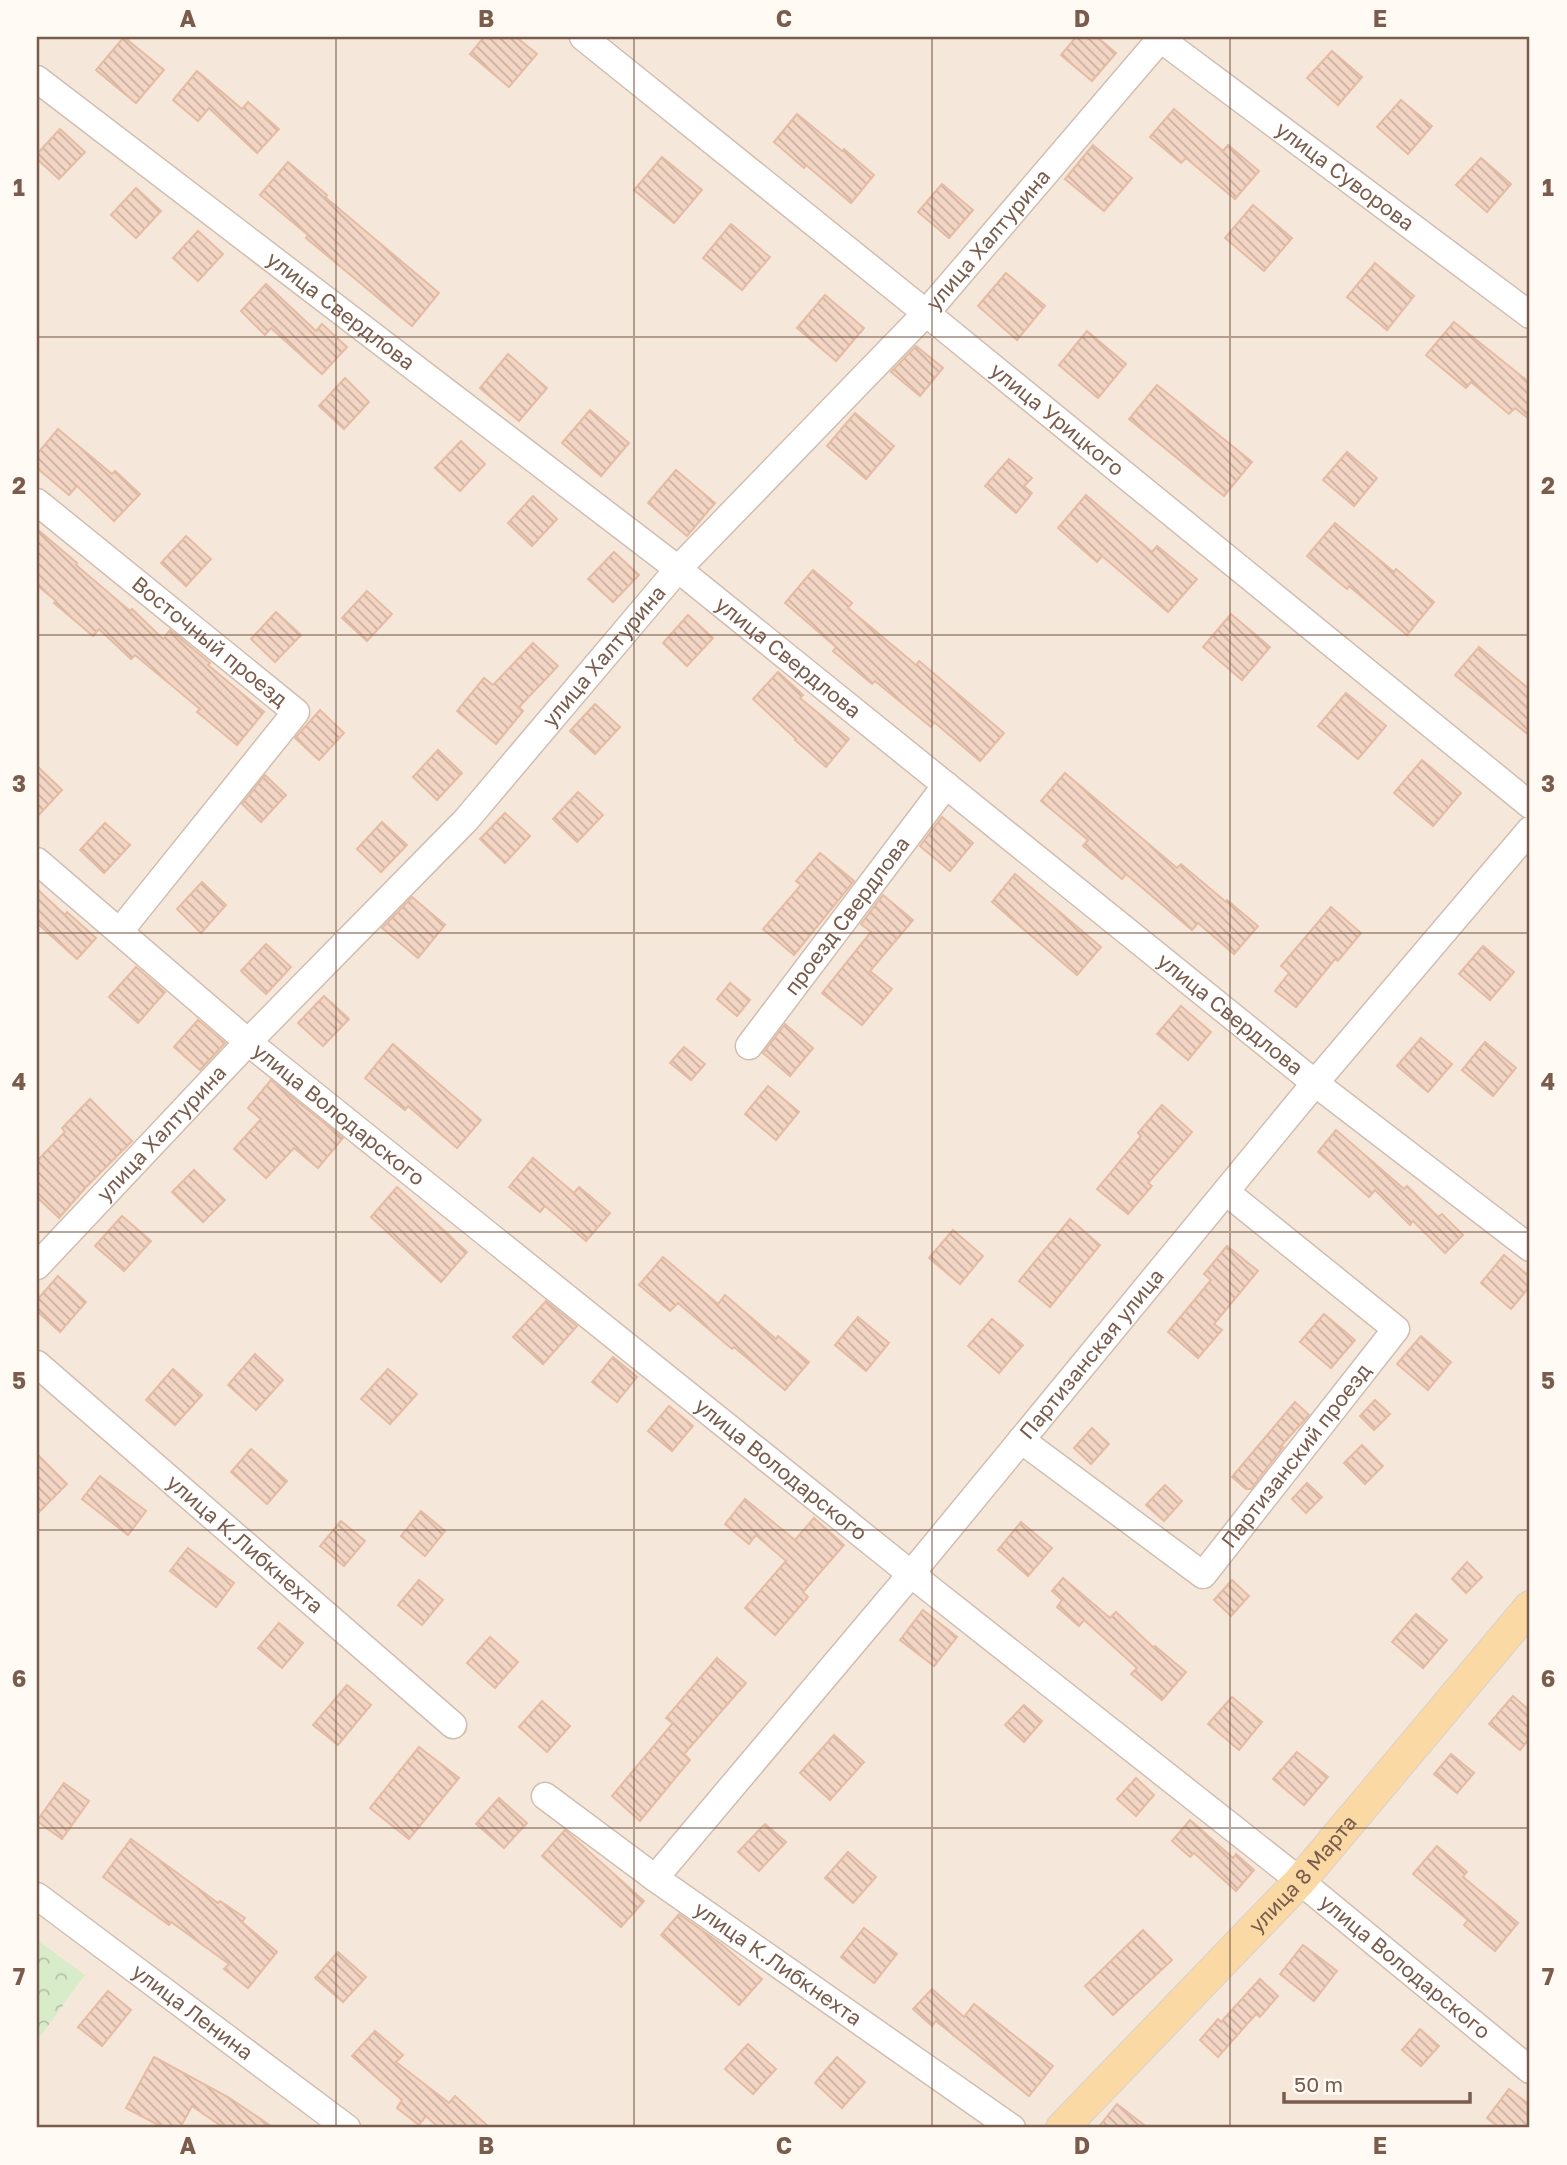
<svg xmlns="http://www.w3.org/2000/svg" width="1567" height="2165" viewBox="0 0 1567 2165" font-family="'Golos Text',sans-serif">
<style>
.residential{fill:#f5e8da}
.forest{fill:url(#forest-crowns)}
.building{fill:url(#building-back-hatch);stroke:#e6bba3;stroke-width:2}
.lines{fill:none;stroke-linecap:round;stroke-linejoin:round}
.minor-casing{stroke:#d1beb0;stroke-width:29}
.major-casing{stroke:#dad1cd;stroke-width:34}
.minor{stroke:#fff;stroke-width:26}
.major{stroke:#fbd9a5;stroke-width:32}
.grid{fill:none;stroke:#7a5c4d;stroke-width:2;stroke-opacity:0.55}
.labels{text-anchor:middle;stroke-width:7;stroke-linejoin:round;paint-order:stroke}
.street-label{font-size:21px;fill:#7a5c4d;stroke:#fffaf3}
.neatline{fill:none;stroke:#7a5c4d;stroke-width:2.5}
.grid-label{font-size:23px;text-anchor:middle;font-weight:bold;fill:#7a5c4d}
</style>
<defs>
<pattern id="forest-crowns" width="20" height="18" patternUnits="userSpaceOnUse" patternTransform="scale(1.75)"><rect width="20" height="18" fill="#d8ecc9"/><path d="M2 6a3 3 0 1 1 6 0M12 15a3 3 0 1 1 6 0" fill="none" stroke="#b4c2a5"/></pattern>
<pattern id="building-back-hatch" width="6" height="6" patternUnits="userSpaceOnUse" patternTransform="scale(1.75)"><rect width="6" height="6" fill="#f3d5c3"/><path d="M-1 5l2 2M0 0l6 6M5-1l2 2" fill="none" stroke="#cab0a1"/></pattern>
</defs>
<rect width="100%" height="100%" fill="#fdf6ec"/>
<rect class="residential" x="37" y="37" width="1493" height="2091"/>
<path class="forest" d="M 37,1940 L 85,1975 L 37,2041 Z"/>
<g class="building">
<path d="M 124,37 L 164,70 L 136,103 L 96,70 Z"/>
<path d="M 484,37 L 516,37 L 537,54 L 509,87 L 470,54 Z"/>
<path d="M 1076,37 L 1097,37 L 1116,53 L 1092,81 L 1061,55 Z"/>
<path d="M 1332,51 L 1362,77 L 1338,105 L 1307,78 Z"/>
<path d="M 197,71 L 242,109 L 248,102 L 279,129 L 257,153 L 209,108 L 198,121 L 173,100 Z"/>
<path d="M 1401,100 L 1432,126 L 1408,154 L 1377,127 Z"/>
<path d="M 1174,109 L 1223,151 L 1228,145 L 1259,171 L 1235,199 L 1186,158 L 1181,163 L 1150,137 Z"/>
<path d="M 797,114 L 842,151 L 844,149 L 874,175 L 851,203 L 806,165 L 804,168 L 774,142 Z"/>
<path d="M 60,129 L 85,152 L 59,179 L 37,159 L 37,154 Z"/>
<path d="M 1093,145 L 1132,178 L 1104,211 L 1065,179 Z"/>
<path d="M 662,157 L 702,190 L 674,223 L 634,190 Z"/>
<path d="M 1481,158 L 1511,184 L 1487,212 L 1456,185 Z"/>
<path d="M 288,162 L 327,195 L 325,197 L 439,293 L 412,326 L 306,238 L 308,235 L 260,195 Z"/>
<path d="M 942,184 L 973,210 L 949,238 L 918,212 Z"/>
<path d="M 136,188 L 161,211 L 136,238 L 111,215 Z"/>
<path d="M 1253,205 L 1292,238 L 1264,271 L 1225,238 Z"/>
<path d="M 731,224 L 770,257 L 742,290 L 703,258 Z"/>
<path d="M 198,231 L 223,254 L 198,281 L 173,258 Z"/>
<path d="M 1375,263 L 1414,296 L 1387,330 L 1347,297 Z"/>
<path d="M 1006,273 L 1045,306 L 1017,340 L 978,306 Z"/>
<path d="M 266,284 L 316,331 L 322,324 L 347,347 L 322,374 L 271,328 L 265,335 L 241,311 Z"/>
<path d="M 825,295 L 864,328 L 836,361 L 797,328 Z"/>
<path d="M 1454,322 L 1530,383 L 1530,420 L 1515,408 L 1509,414 L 1471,382 L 1466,388 L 1426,355 Z"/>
<path d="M 1087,331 L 1126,364 L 1098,398 L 1059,365 Z"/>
<path d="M 916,346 L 943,368 L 920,396 L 891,372 Z"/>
<path d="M 508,354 L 547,388 L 519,421 L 480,388 Z"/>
<path d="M 345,378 L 369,402 L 344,429 L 319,406 Z"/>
<path d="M 1157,385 L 1252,462 L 1224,496 L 1129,419 Z"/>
<path d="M 590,410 L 629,443 L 601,476 L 562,443 Z"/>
<path d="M 855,413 L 894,446 L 866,479 L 827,446 Z"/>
<path d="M 58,429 L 112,474 L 115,471 L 140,494 L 114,521 L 77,486 L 69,495 L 37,468 L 37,454 Z"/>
<path d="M 461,441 L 485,464 L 460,491 L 435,468 Z"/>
<path d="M 1347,452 L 1377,478 L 1354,506 L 1323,480 Z"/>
<path d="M 1009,459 L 1032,478 L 1024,486 L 1032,493 L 1016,513 L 985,486 Z"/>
<path d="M 676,470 L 715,503 L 687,536 L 648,503 Z"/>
<path d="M 1086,495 L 1152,552 L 1157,546 L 1197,579 L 1168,612 L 1102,556 L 1097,562 L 1058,528 Z"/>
<path d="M 533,496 L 557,519 L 532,546 L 508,523 Z"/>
<path d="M 1335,523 L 1394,572 L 1396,569 L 1434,602 L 1407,635 L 1349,586 L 1347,589 L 1307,556 Z"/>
<path d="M 37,529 L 77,563 L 76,565 L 130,611 L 132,609 L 163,639 L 170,630 L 210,663 L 208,665 L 264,712 L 237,745 L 197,712 L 200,709 L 135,655 L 131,659 L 99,629 L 93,636 L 54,603 L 56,601 L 37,585 Z"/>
<path d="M 186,536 L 211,559 L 186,586 L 161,563 Z"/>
<path d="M 614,552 L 639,575 L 613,602 L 588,579 Z"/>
<path d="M 813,570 L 852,603 L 848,608 L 916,665 L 919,661 L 1004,733 L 980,761 L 934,722 L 931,727 L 875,681 L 872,684 L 833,651 L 836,647 L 785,603 Z"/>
<path d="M 367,591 L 392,614 L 367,641 L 342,618 Z"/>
<path d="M 276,612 L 301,635 L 275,662 L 251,639 Z"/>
<path d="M 1231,614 L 1270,647 L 1242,680 L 1203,647 Z"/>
<path d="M 688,615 L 713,638 L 687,666 L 663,643 Z"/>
<path d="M 533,643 L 558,666 L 519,707 L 523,711 L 496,744 L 457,711 L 484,678 L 493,685 Z"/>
<path d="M 1479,647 L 1530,690 L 1530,736 L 1455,675 Z"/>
<path d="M 778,672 L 803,695 L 800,698 L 849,739 L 826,767 L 795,740 L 796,739 L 753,699 Z"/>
<path d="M 1346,693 L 1386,726 L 1358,759 L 1318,726 Z"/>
<path d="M 595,704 L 620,727 L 595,754 L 570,731 Z"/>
<path d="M 320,710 L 344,733 L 319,760 L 295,738 Z"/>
<path d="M 438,750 L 462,773 L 437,800 L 413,777 Z"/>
<path d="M 1422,760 L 1461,793 L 1433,826 L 1394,793 Z"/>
<path d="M 37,766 L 62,790 L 37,817 Z"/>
<path d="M 1065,773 L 1177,868 L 1181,864 L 1226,902 L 1227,900 L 1258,926 L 1234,954 L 1198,923 L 1192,930 L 1126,874 L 1122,879 L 1083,846 L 1088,840 L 1041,801 Z"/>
<path d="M 265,775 L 286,795 L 261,822 L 242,804 Z"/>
<path d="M 578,792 L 603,815 L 577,842 L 553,819 Z"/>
<path d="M 505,813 L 530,836 L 505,863 L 480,839 Z"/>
<path d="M 942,817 L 973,843 L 950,871 L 920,846 Z"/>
<path d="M 382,822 L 407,845 L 381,872 L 357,849 Z"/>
<path d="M 105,823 L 130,845 L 104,873 L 80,850 Z"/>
<path d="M 820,853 L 854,881 L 794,955 L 763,929 L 801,885 L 796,881 Z"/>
<path d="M 1015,874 L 1101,947 L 1077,975 L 992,902 Z"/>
<path d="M 202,882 L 226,905 L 201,933 L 177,909 Z"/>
<path d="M 37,889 L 65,915 L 67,912 L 96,938 L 77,959 L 37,923 Z"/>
<path d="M 883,895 L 913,920 L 870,971 L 892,989 L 862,1025 L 822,993 L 871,932 L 861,924 Z"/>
<path d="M 412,897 L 445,925 L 418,958 L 382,928 Z"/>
<path d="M 1331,907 L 1361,933 L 1338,961 L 1335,959 L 1296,1007 L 1275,991 L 1289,973 L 1281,966 Z"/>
<path d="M 266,944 L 291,967 L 266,994 L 241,971 Z"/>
<path d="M 1483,946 L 1514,972 L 1490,1000 L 1459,974 Z"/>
<path d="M 136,967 L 165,992 L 138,1023 L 109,997 Z"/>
<path d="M 730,983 L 750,1000 L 737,1016 L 717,999 Z"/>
<path d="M 324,996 L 349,1019 L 323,1046 L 298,1023 Z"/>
<path d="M 1181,1006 L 1211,1032 L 1188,1060 L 1157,1034 Z"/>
<path d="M 198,1020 L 225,1043 L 200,1070 L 174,1047 Z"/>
<path d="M 785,1024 L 813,1048 L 790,1076 L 763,1053 Z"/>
<path d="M 1421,1038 L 1452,1064 L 1428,1092 L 1397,1066 Z"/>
<path d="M 1485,1042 L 1516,1068 L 1493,1096 L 1462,1070 Z"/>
<path d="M 393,1044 L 481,1120 L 457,1148 L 408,1106 L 405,1110 L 365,1078 Z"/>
<path d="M 684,1047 L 705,1064 L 691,1080 L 670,1063 Z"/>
<path d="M 271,1080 L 343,1138 L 318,1168 L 294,1148 L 266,1178 L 234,1149 L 261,1119 L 248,1108 Z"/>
<path d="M 768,1086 L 799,1112 L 776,1140 L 745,1114 Z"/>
<path d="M 90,1099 L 132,1141 L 86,1187 L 59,1218 L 37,1197 L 37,1161 L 65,1132 L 62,1128 Z"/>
<path d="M 1162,1105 L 1192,1132 L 1148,1183 L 1152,1186 L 1128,1214 L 1097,1189 L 1141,1136 L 1138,1133 Z"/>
<path d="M 1336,1130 L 1404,1189 L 1407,1186 L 1438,1217 L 1442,1214 L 1463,1235 L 1445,1253 L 1413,1221 L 1410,1225 L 1375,1190 L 1369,1197 L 1318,1152 Z"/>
<path d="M 533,1158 L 574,1193 L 579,1187 L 610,1213 L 586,1241 L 545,1206 L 540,1212 L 509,1187 Z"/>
<path d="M 194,1170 L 225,1200 L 203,1222 L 172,1192 Z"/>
<path d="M 397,1187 L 467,1252 L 441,1282 L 371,1217 Z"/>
<path d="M 122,1216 L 151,1241 L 124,1271 L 95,1246 Z"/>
<path d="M 1070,1219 L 1100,1245 L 1050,1307 L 1019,1281 Z"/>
<path d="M 953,1230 L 983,1256 L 960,1284 L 929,1258 Z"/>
<path d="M 1227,1246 L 1258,1271 L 1214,1324 L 1222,1330 L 1198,1358 L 1168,1332 L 1211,1280 L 1204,1274 Z"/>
<path d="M 1504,1255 L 1530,1277 L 1530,1286 L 1511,1309 L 1481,1283 Z"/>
<path d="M 663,1257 L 718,1304 L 725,1295 L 776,1339 L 778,1336 L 809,1362 L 785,1390 L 734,1347 L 732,1349 L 678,1303 L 670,1311 L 639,1285 Z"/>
<path d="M 58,1276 L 86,1302 L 60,1332 L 37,1311 L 37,1300 Z"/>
<path d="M 546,1301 L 577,1326 L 543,1364 L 513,1337 Z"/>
<path d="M 1324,1314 L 1355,1340 L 1331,1368 L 1300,1342 Z"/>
<path d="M 858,1317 L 889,1343 L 866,1371 L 835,1345 Z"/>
<path d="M 992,1319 L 1023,1345 L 999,1373 L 968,1346 Z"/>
<path d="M 1421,1336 L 1451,1362 L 1428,1390 L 1397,1364 Z"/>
<path d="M 255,1354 L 283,1380 L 256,1410 L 228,1385 Z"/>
<path d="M 613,1357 L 637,1377 L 617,1402 L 592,1382 Z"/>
<path d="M 173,1369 L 202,1395 L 175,1425 L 146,1400 Z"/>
<path d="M 388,1369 L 417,1394 L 390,1424 L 361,1399 Z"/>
<path d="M 1375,1400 L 1390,1414 L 1374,1430 L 1360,1416 Z"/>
<path d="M 1295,1402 L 1309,1415 L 1281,1446 L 1283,1447 L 1251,1489 L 1246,1489 L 1232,1477 Z"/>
<path d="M 669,1406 L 693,1426 L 672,1451 L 648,1431 Z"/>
<path d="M 1092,1428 L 1109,1444 L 1091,1464 L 1074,1448 Z"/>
<path d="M 1362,1445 L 1383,1466 L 1365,1484 L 1344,1463 Z"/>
<path d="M 251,1449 L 287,1481 L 267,1504 L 231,1472 Z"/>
<path d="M 37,1454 L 67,1484 L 37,1514 Z"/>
<path d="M 100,1476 L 146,1511 L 128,1535 L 82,1499 Z"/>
<path d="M 1307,1483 L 1322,1497 L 1306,1513 L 1292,1499 Z"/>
<path d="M 1165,1485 L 1182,1501 L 1164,1521 L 1146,1505 Z"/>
<path d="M 745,1499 L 795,1540 L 814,1518 L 844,1545 L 803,1592 L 808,1597 L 775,1635 L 745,1608 L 786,1561 L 756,1535 L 749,1544 L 725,1524 Z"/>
<path d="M 421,1511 L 445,1531 L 425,1556 L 401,1536 Z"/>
<path d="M 341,1521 L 365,1541 L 344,1566 L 320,1546 Z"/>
<path d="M 1021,1522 L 1052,1548 L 1028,1576 L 998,1550 Z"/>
<path d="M 188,1548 L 234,1583 L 216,1607 L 170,1571 Z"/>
<path d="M 1467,1562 L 1482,1577 L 1466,1593 L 1452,1579 Z"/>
<path d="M 1063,1578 L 1110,1618 L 1116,1612 L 1154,1648 L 1155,1646 L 1186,1672 L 1162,1700 L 1131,1674 L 1137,1668 L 1084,1620 L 1079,1626 L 1057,1607 L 1062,1600 L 1052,1591 Z"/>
<path d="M 419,1580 L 443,1600 L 422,1625 L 398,1605 Z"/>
<path d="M 1232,1580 L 1249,1596 L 1231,1616 L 1214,1600 Z"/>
<path d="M 923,1610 L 957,1637 L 934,1666 L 900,1640 Z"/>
<path d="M 1416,1614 L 1447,1640 L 1423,1668 L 1392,1642 Z"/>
<path d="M 279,1623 L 303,1643 L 282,1668 L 258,1648 Z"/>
<path d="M 490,1637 L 518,1662 L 495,1688 L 467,1663 Z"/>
<path d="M 717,1658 L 746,1683 L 684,1754 L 690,1760 L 640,1821 L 612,1796 L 673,1723 L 666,1718 Z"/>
<path d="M 347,1685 L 371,1705 L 338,1745 L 313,1725 Z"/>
<path d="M 1513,1696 L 1530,1711 L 1530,1738 L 1520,1750 L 1489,1724 Z"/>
<path d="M 1232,1697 L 1262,1722 L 1239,1750 L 1208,1724 Z"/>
<path d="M 542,1701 L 570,1726 L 547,1752 L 519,1727 Z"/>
<path d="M 1024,1705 L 1042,1721 L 1024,1742 L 1005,1725 Z"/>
<path d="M 834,1735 L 864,1762 L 830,1800 L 800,1773 Z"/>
<path d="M 419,1747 L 459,1778 L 409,1839 L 370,1808 Z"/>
<path d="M 1297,1752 L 1328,1777 L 1304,1805 L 1273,1779 Z"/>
<path d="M 1451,1754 L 1474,1773 L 1457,1793 L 1434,1774 Z"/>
<path d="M 1136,1778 L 1154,1795 L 1136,1816 L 1117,1799 Z"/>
<path d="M 64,1783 L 89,1801 L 62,1839 L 37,1821 Z"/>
<path d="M 499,1798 L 527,1823 L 504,1848 L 476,1824 Z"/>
<path d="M 1190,1820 L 1233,1858 L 1236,1854 L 1254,1870 L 1236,1891 L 1194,1853 L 1190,1857 L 1172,1841 Z"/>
<path d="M 765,1824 L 786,1842 L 759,1871 L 738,1852 Z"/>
<path d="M 565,1830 L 644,1901 L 621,1927 L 542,1856 Z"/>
<path d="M 131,1839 L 218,1903 L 220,1901 L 245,1918 L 242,1922 L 277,1952 L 248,1988 L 224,1969 L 229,1964 L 171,1922 L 169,1925 L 103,1877 Z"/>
<path d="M 1437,1846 L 1467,1872 L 1463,1877 L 1518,1923 L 1495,1951 L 1464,1925 L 1468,1920 L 1413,1874 Z"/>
<path d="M 848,1852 L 876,1877 L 853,1903 L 825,1878 Z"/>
<path d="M 679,1914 L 721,1944 L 762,1979 L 739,2005 L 661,1935 Z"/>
<path d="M 864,1928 L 897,1954 L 874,1983 L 841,1957 Z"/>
<path d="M 1143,1930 L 1172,1960 L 1113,2015 L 1085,1986 Z"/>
<path d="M 1303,1945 L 1337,1971 L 1314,2001 L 1280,1974 Z"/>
<path d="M 338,1952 L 366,1977 L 343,2002 L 315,1978 Z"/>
<path d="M 1260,1979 L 1278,1996 L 1260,2017 L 1256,2014 L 1218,2057 L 1200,2040 L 1218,2019 L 1221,2022 Z"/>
<path d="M 932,1989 L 964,2017 L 974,2004 L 1053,2066 L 1029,2096 L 936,2021 L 932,2026 L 913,2009 Z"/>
<path d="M 108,1991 L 131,2010 L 102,2046 L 78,2027 Z"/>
<path d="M 1420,2029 L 1439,2046 L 1421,2066 L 1402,2050 Z"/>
<path d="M 375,2031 L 403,2055 L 396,2062 L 449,2103 L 455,2096 L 490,2128 L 439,2128 L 426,2116 L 419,2125 L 397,2108 L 402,2100 L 352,2056 Z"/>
<path d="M 748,2044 L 776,2069 L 753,2094 L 725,2069 Z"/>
<path d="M 154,2057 L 228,2097 L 274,2128 L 224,2128 L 192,2106 L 180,2128 L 164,2128 L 126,2108 Z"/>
<path d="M 837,2057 L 865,2082 L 842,2108 L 815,2083 Z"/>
<path d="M 1509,2089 L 1530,2105 L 1530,2128 L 1500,2128 L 1487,2118 Z"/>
<path d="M 1117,2104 L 1148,2128 L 1098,2128 Z"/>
</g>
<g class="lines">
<defs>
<g id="minor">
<path id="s1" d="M 583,37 L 926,313 L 1530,805"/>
<path id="s2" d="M 1158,37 L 1530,315"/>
<path id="s3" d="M 37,79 L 678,569 L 1315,1083 L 1530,1248"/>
<path id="s4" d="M 37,502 L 296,712 L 120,931"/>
<path id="s5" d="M 37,861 L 248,1042 L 911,1574 L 1300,1881 L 1530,2070"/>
<path id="s6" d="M 749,1046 L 946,785"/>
<path id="s7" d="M 37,1266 L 248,1042 L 466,820 L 678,569 L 926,313 L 1162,37"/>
<path id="s8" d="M 37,1364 L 453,1725"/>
<path id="s9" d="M 1021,1440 L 1203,1575 L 1396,1329 L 1226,1192"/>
<path id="s10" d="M 545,1796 L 655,1878 L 1012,2128"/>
<path id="s11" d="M 655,1878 L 911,1574 L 1315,1083 L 1530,830"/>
<path id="s12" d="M 37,1896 L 347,2128"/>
</g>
<g id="major">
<path id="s13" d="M 1062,2128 L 1300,1881 L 1530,1607"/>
</g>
</defs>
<use href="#minor" class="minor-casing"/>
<use href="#major" class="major-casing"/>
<use href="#minor" class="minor"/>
<use href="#major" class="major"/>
</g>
<path class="grid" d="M 336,37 L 336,2128M 634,37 L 634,2128M 932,37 L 932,2128M 1230,37 L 1230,2128M 37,337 L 1530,337M 37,635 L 1530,635M 37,933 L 1530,933M 37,1232 L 1530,1232M 37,1530 L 1530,1530M 37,1828 L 1530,1828"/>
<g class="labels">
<g class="street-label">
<text dy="7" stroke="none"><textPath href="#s2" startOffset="233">улица Суворова</textPath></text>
<text dy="7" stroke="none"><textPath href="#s7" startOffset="1400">улица Халтурина</textPath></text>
<text dy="7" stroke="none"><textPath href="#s3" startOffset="382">улица Свердлова</textPath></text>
<text dy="7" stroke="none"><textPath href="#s1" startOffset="609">улица Урицкого</textPath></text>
<text dy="7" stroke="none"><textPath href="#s4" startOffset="222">Восточный проезд</textPath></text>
<text dy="7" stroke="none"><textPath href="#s7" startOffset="833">улица Халтурина</textPath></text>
<text dy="7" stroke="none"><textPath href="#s3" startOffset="948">улица Свердлова</textPath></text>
<text dy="7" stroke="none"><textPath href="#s6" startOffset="163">проезд Свердлова</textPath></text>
<text dy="7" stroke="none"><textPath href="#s3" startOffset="1516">улица Свердлова</textPath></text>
<text dy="7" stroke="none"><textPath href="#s5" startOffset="394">улица Володарского</textPath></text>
<text dy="7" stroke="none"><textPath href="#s7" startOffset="182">улица Халтурина</textPath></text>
<text dy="7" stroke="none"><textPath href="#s11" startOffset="682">Партизанская улица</textPath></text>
<text dy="7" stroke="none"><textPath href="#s9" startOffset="378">Партизанский проезд</textPath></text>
<text dy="7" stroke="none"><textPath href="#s5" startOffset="961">улица Володарского</textPath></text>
<text dy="7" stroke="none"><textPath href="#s8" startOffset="275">улица К.Либкнехта</textPath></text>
<text dy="7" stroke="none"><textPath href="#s13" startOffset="350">улица 8 Марта</textPath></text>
<text dy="7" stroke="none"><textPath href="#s10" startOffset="287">улица К.Либкнехта</textPath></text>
<text dy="7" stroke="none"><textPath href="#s5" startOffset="1759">улица Володарского</textPath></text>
<text dy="7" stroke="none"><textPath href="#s12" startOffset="194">улица Ленина</textPath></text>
</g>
</g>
<rect width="1567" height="2165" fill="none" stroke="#fffaf3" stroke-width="77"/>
<path d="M1284 2092v10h186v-10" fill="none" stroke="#7a5c4d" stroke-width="3.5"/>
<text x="1294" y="2092" font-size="21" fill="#7a5c4d" stroke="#fffaf3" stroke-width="5" paint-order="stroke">50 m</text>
<rect x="38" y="38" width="1490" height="2088" class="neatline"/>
<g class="grid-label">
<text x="188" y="27">A</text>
<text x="486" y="27">B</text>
<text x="784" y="27">C</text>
<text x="1082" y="27">D</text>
<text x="1380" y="27">E</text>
<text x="19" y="196">1</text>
<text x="1548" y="196">1</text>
<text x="19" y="494">2</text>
<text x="1548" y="494">2</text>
<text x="19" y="792">3</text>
<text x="1548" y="792">3</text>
<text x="19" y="1090">4</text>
<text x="1548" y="1090">4</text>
<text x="19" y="1389">5</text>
<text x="1548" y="1389">5</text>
<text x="19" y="1687">6</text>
<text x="1548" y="1687">6</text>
<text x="19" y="1985">7</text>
<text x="1548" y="1985">7</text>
<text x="188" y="2154">A</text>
<text x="486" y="2154">B</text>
<text x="784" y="2154">C</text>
<text x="1082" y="2154">D</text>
<text x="1380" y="2154">E</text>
</g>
</svg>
